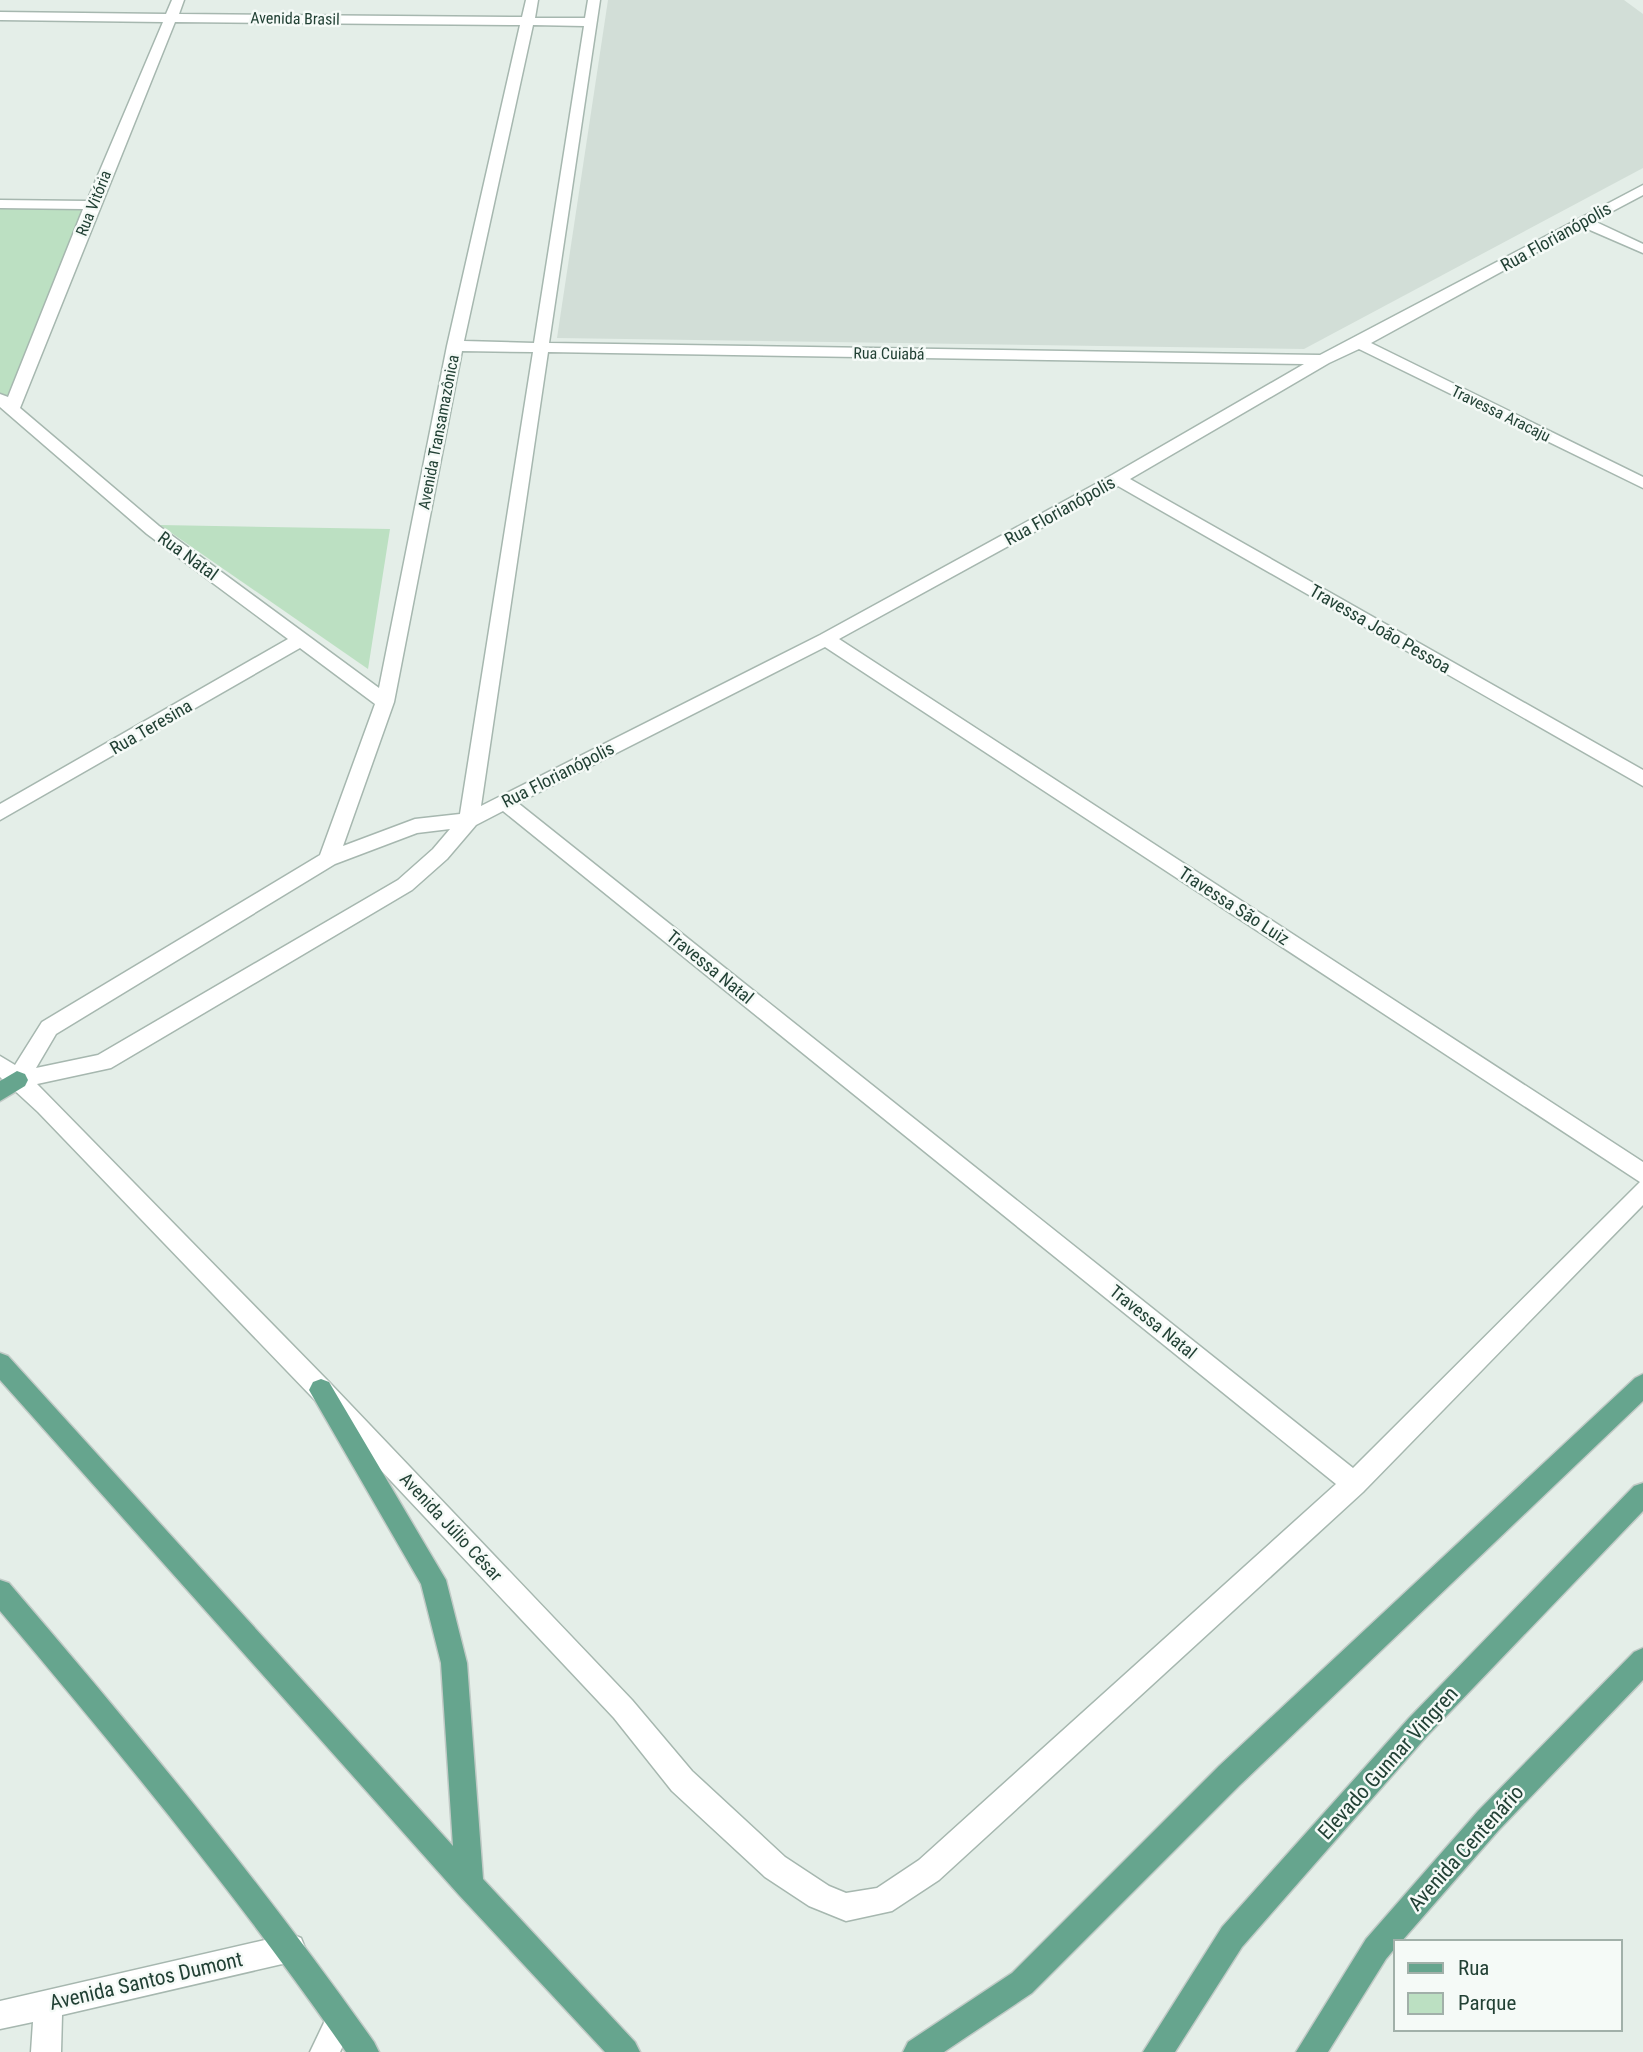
<svg xmlns="http://www.w3.org/2000/svg" width="1643" height="2052" viewBox="0 0 1643 2052" font-family="'Roboto Condensed',sans-serif">
<style>
.built{fill:#d2ded7}
.green{fill:#bce0c2}
.lines{fill:none;stroke-linecap:round;stroke-linejoin:round}
.minor-casing{stroke:#a6b7af;stroke-width:3}
.major-casing{stroke:#c1cac6;stroke-width:3}
.minor{fill:#fff;fill-rule:evenodd}
.major{fill:#66a58e;fill-rule:evenodd}
.labels{text-anchor:middle;stroke-width:5;stroke-linejoin:round;paint-order:stroke}
.far-street-label{font-size:16px;fill:#224135;stroke:#f5faf7}
.street-label{font-size:18px;fill:#224135;stroke:#f5faf7}
.near-street-label{font-size:21px;fill:#224135;stroke:#f5faf7}
</style>
<rect width="100%" height="100%" fill="#e4eee8"/>
<path class="built" d="M 608,0 L 1624,0 L 1643,14 L 1643,168 L 1304,349 L 557,338 Z"/>
<g class="green">
<path d="M 0,205 L 92,206 L 8,409 L 0,402 Z"/>
<path d="M 160,525 L 390,529 L 368,669 Z"/>
</g>
<g class="lines">
<defs>
<g id="minor">
<path d="M 172,0 L 184,0 L 179,14 L 522,17 L 526,0 L 538,0 L 535,18 L 585,18 L 588,0 L 600,0 L 549,343 L 1320,355 L 1643,185 L 1643,195 L 1594,221 L 1643,244 L 1643,253 L 1583,227 L 1371,343 L 1643,477 L 1643,488 L 1359,349 L 1329,363 L 1130,479 L 1643,770 L 1643,786 L 1118,486 L 839,639 L 1643,1162 L 1643,1205 L 1363,1492 L 939,1880 L 892,1911 L 846,1921 L 809,1906 L 765,1877 L 672,1791 L 614,1718 L 313,1398 L 38,1112 L 0,1077 L 0,1056 L 15,1065 L 42,1022 L 320,855 L 375,704 L 300,648 L 0,820 L 0,804 L 288,639 L 147,534 L 0,407 L 0,394 L 8,397 L 83,209 L 0,208 L 0,200 L 87,201 L 163,22 L 0,20 L 0,12 L 166,14 ZM 175,22 L 520,25 L 447,346 L 379,688 L 159,526 L 20,408 ZM 533,25 L 584,26 L 534,343 L 464,341 ZM 462,351 L 533,352 L 460,814 L 415,819 L 343,846 L 394,702 ZM 548,352 L 1304,364 L 1112,475 L 820,635 L 481,806 ZM 825,647 L 1640,1182 L 1353,1468 L 518,803 ZM 503,811 L 1336,1484 L 919,1860 L 877,1888 L 846,1893 L 829,1886 L 785,1857 L 692,1771 L 632,1700 L 329,1382 L 37,1084 L 111,1068 L 412,890 L 447,859 L 476,825 ZM 450,829 L 433,849 L 398,880 L 98,1055 L 36,1068 L 56,1034 L 335,864 L 417,833 Z"/>
<path d="M 291,1934 L 301,1938 L 305,1948 L 301,1958 L 291,1962 L 62,2015 L 61,2052 L 31,2052 L 33,2022 L 0,2029 L 0,2001 Z"/>
<path d="M 340,2005 L 350,2010 L 355,2020 L 340,2052 L 310,2052 L 330,2010 Z"/>
</g>
<g id="major">
<path d="M 17,1071 L 25,1074 L 28,1080 L 25,1086 L 0,1101 L 0,1081 Z"/>
<path d="M 0,1353 L 8,1356 L 453,1846 L 441,1663 L 421,1584 L 309,1390 L 313,1382 L 321,1379 L 329,1382 L 446,1580 L 467,1663 L 483,1879 L 635,2042 L 640,2052 L 605,2052 L 459,1895 L 0,1380 Z"/>
<path d="M 1643,1374 L 1643,1401 L 1239,1786 L 1032,1993 L 944,2052 L 903,2052 L 908,2042 L 1012,1973 L 1219,1766 L 1635,1378 Z"/>
<path d="M 1643,1483 L 1643,1511 L 1427,1736 L 1242,1947 L 1175,2052 L 1143,2052 L 1222,1927 L 1409,1718 L 1634,1486 Z"/>
<path d="M 0,1580 L 9,1583 C 137,1732 261,1882 374,2042 L 379,2052 L 346,2052 C 239,1898 121,1754 0,1611 Z"/>
<path d="M 1643,1648 L 1643,1680 L 1498,1831 L 1401,1942 L 1396,1942 L 1396,1947 L 1386,1959 L 1328,2052 L 1296,2052 L 1366,1939 L 1478,1811 L 1634,1652 Z"/>
</g>
</defs>
<use href="#minor" class="minor-casing"/>
<use href="#major" class="major-casing"/>
<use href="#minor" class="minor"/>
<use href="#major" class="major"/>
</g>
<g class="labels">
<g class="far-street-label">
<text transform="translate(295 18) rotate(1)" y="6">Avenida Brasil</text>
<text transform="translate(93 203) rotate(-68)" y="6">Rua Vitória</text>
<text transform="translate(889 353) rotate(1)" y="6">Rua Cuiabá</text>
<text transform="translate(1501 413) rotate(26)" y="6">Travessa Aracaju</text>
<text transform="translate(438 432) rotate(-79)" y="6">Avenida Transamazônica</text>
</g>
<g class="street-label">
<text transform="translate(1556 237) rotate(-29)" y="6">Rua Florianópolis</text>
<text transform="translate(1060 511) rotate(-29)" y="6">Rua Florianópolis</text>
<text transform="translate(188 556) rotate(36)" y="6">Rua Natal</text>
<text transform="translate(1380 629) rotate(30)" y="6">Travessa João Pessoa</text>
<text transform="translate(151 727) rotate(-30)" y="6">Rua Teresina</text>
<text transform="translate(558 775) rotate(-27)" y="6">Rua Florianópolis</text>
<text transform="translate(1234 906) rotate(33)" y="6">Travessa São Luiz</text>
<text transform="translate(710 967) rotate(39)" y="6">Travessa Natal</text>
<text transform="translate(1153 1322) rotate(39)" y="6">Travessa Natal</text>
<text transform="translate(451 1527) rotate(47)" y="6">Avenida Júlio César</text>
</g>
<g class="near-street-label">
<text transform="translate(1388 1763) rotate(-48)" y="7">Elevado Gunnar Vingren</text>
<text transform="translate(1466 1848) rotate(-48)" y="7">Avenida Centenário</text>
<text transform="translate(146 1981) rotate(-13)" y="7">Avenida Santos Dumont</text>
</g>
</g>
<rect x="1394" y="1940" width="228" height="91" fill="#f5faf7" stroke="#a1b0a9" stroke-width="2"/>
<rect x="1408" y="1963" width="35" height="10" fill="#66a58e" stroke="#a1b0a9" stroke-width="2"/>
<text x="1458" y="1975" font-size="21" fill="#224135">Rua</text>
<rect x="1408" y="1993" width="35" height="21" fill="#bce0c2" stroke="#a1b0a9" stroke-width="2"/>
<text x="1458" y="2010" font-size="21" fill="#224135">Parque</text>
</svg>
